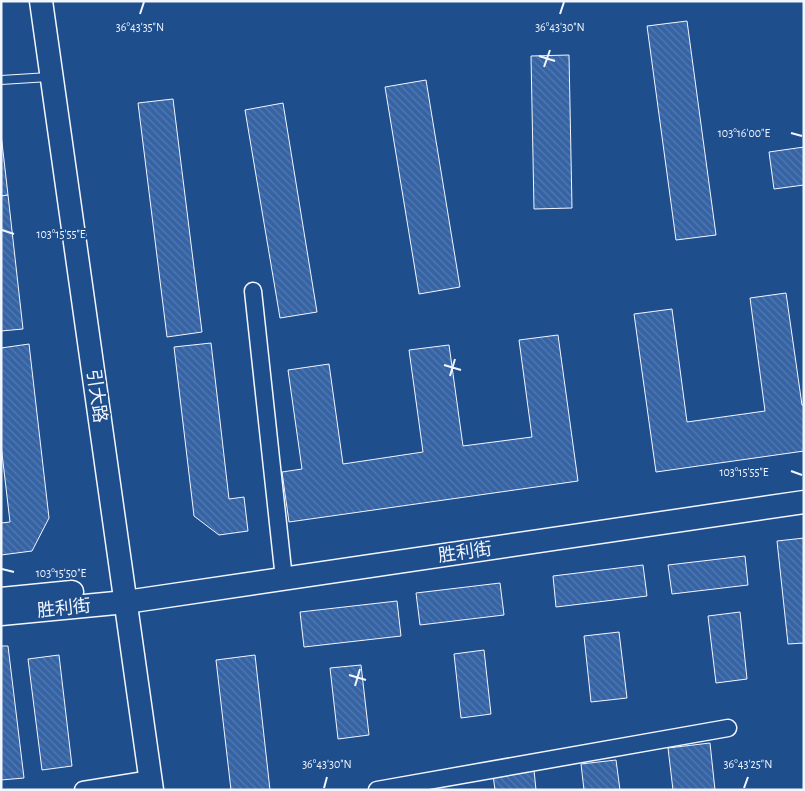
<svg xmlns="http://www.w3.org/2000/svg" width="805" height="791" viewBox="0 0 805 791" font-family="'Alegreya Sans','Noto Sans SC',sans-serif">
<style>
.building{fill:url(#building-back-hatch);stroke:#f2f6ff}
.lines{fill:none;stroke-linecap:round;stroke-linejoin:round}
.lane-casing{stroke:#f2f6ff;stroke-width:10}
.street-casing{stroke:#f2f6ff;stroke-width:19}
.secondary-casing{stroke:#f2f6ff;stroke-width:25}
.lane{stroke:#1f4e8c;stroke-width:8}
.street{stroke:#1f4e8c;stroke-width:16}
.secondary{stroke:#1f4e8c;stroke-width:22}
.ticks{fill:none;stroke:#f2f6ff;stroke-width:2}
.labels{text-anchor:middle;stroke-width:4;stroke-linejoin:round;paint-order:stroke}
.street-label{font-size:18px;fill:#f2f6ff;stroke:#1f4e8c}
.ticks-label{font-size:12px;text-anchor:middle;fill:#f2f6ff;stroke:#1f4e8c;stroke-width:4;stroke-linejoin:round;paint-order:stroke}
</style>
<defs>
<pattern id="building-back-hatch" width="6" height="6" patternUnits="userSpaceOnUse" patternTransform="scale(1.25)"><rect width="6" height="6" fill="#3563a3"/><path d="M-1 5l2 2M0 0l6 6M5-1l2 2" fill="none" stroke="#537ab1"/></pattern>
</defs>
<rect width="100%" height="100%" fill="#1f4e8c"/>
<g class="building">
<path d="M 687,21 L 716,235 L 676,240 L 647,26 Z"/>
<path d="M 569,55 L 572,208 L 534,209 L 531,56 Z"/>
<path d="M 426,80 L 460,287 L 419,294 L 385,87 Z"/>
<path d="M 173,99 L 202,332 L 167,337 L 138,103 Z"/>
<path d="M 283,103 L 317,312 L 280,318 L 245,110 Z"/>
<path d="M 1,134 L 8,195 L 1,196 Z"/>
<path d="M 804,147 L 804,185 L 774,189 L 769,152 Z"/>
<path d="M 8,195 L 23,329 L 1,331 L 1,196 Z"/>
<path d="M 786,293 L 802,405 L 804,405 L 804,451 L 656,472 L 634,314 L 672,309 L 687,422 L 765,411 L 750,298 Z"/>
<path d="M 558,335 L 578,481 L 289,522 L 282,472 L 302,469 L 288,370 L 329,364 L 343,464 L 423,452 L 409,350 L 449,345 L 463,446 L 532,437 L 519,340 Z"/>
<path d="M 211,343 L 229,499 L 244,497 L 248,531 L 219,535 L 194,516 L 174,347 Z"/>
<path d="M 29,344 L 49,518 L 32,551 L 1,555 L 1,523 L 10,522 L 1,445 L 1,348 Z"/>
<path d="M 804,538 L 804,643 L 788,644 L 777,541 Z"/>
<path d="M 745,556 L 748,585 L 672,594 L 668,565 Z"/>
<path d="M 643,565 L 647,596 L 556,607 L 553,576 Z"/>
<path d="M 500,583 L 504,615 L 420,625 L 416,593 Z"/>
<path d="M 397,601 L 401,636 L 304,647 L 300,612 Z"/>
<path d="M 740,612 L 747,679 L 716,683 L 708,616 Z"/>
<path d="M 619,632 L 627,698 L 591,702 L 584,636 Z"/>
<path d="M 1,646 L 8,646 L 24,778 L 1,780 Z"/>
<path d="M 484,650 L 491,714 L 461,718 L 454,654 Z"/>
<path d="M 59,655 L 72,766 L 42,770 L 28,659 Z"/>
<path d="M 255,655 L 270,790 L 231,790 L 216,660 Z"/>
<path d="M 361,665 L 369,735 L 338,739 L 330,668 Z"/>
<path d="M 710,743 L 715,790 L 673,790 L 668,748 Z"/>
<path d="M 616,760 L 620,790 L 584,790 L 581,764 Z"/>
<path d="M 534,770 L 536,790 L 495,790 L 493,775 Z"/>
</g>
<g class="lines">
<defs>
<path id="lane" d="M 1,80 L 49,77"/>
<g id="street">
<path d="M 253,291 L 284,579"/>
<path d="M 83,790 L 151,779"/>
<path d="M 377,790 L 728,728"/>
</g>
<g id="secondary">
<path d="M 41,1 L 152,790"/>
<path d="M 1,599 L 72,592"/>
<path d="M 1,614 L 126,602 L 804,502"/>
</g>
</defs>
<use href="#lane" class="lane-casing"/>
<use href="#street" class="street-casing"/>
<use href="#secondary" class="secondary-casing"/>
<use href="#lane" class="lane"/>
<use href="#street" class="street"/>
<use href="#secondary" class="secondary"/>
</g>
<path class="ticks" d="M 140,14 L 144,2M 560,14 L 564,2M 539,56 L 555,61M 544,67 L 550,50M 791,133 L 802,136M 2,230 L 14,234M 444,365 L 461,370M 450,376 L 455,359M 791,471 L 802,475M 2,569 L 14,572M 349,675 L 366,680M 355,686 L 360,669M 324,788 L 327,777M 744,788 L 748,777"/>
<g class="labels">
<g class="street-label">
<text transform="translate(97 396) rotate(82)" y="6">引大路</text>
<text transform="translate(465 552) rotate(-8)" y="6">胜利街</text>
<text transform="translate(64 608) rotate(-6)" y="6">胜利街</text>
</g>
</g>
<g class="ticks-label">
<text x="140" y="31">36°43'35"N</text>
<text x="560" y="31">36°43'30"N</text>
<text x="744" y="137">103°16'00"E</text>
<text x="61" y="238">103°15'55"E</text>
<text x="744" y="476">103°15'55"E</text>
<text x="61" y="577">103°15'50"E</text>
<text x="327" y="768">36°43'30"N</text>
<text x="748" y="768">36°43'25"N</text>
</g>
<rect width="805" height="791" fill="none" stroke="#f2f6ff" stroke-width="5"/>
</svg>
